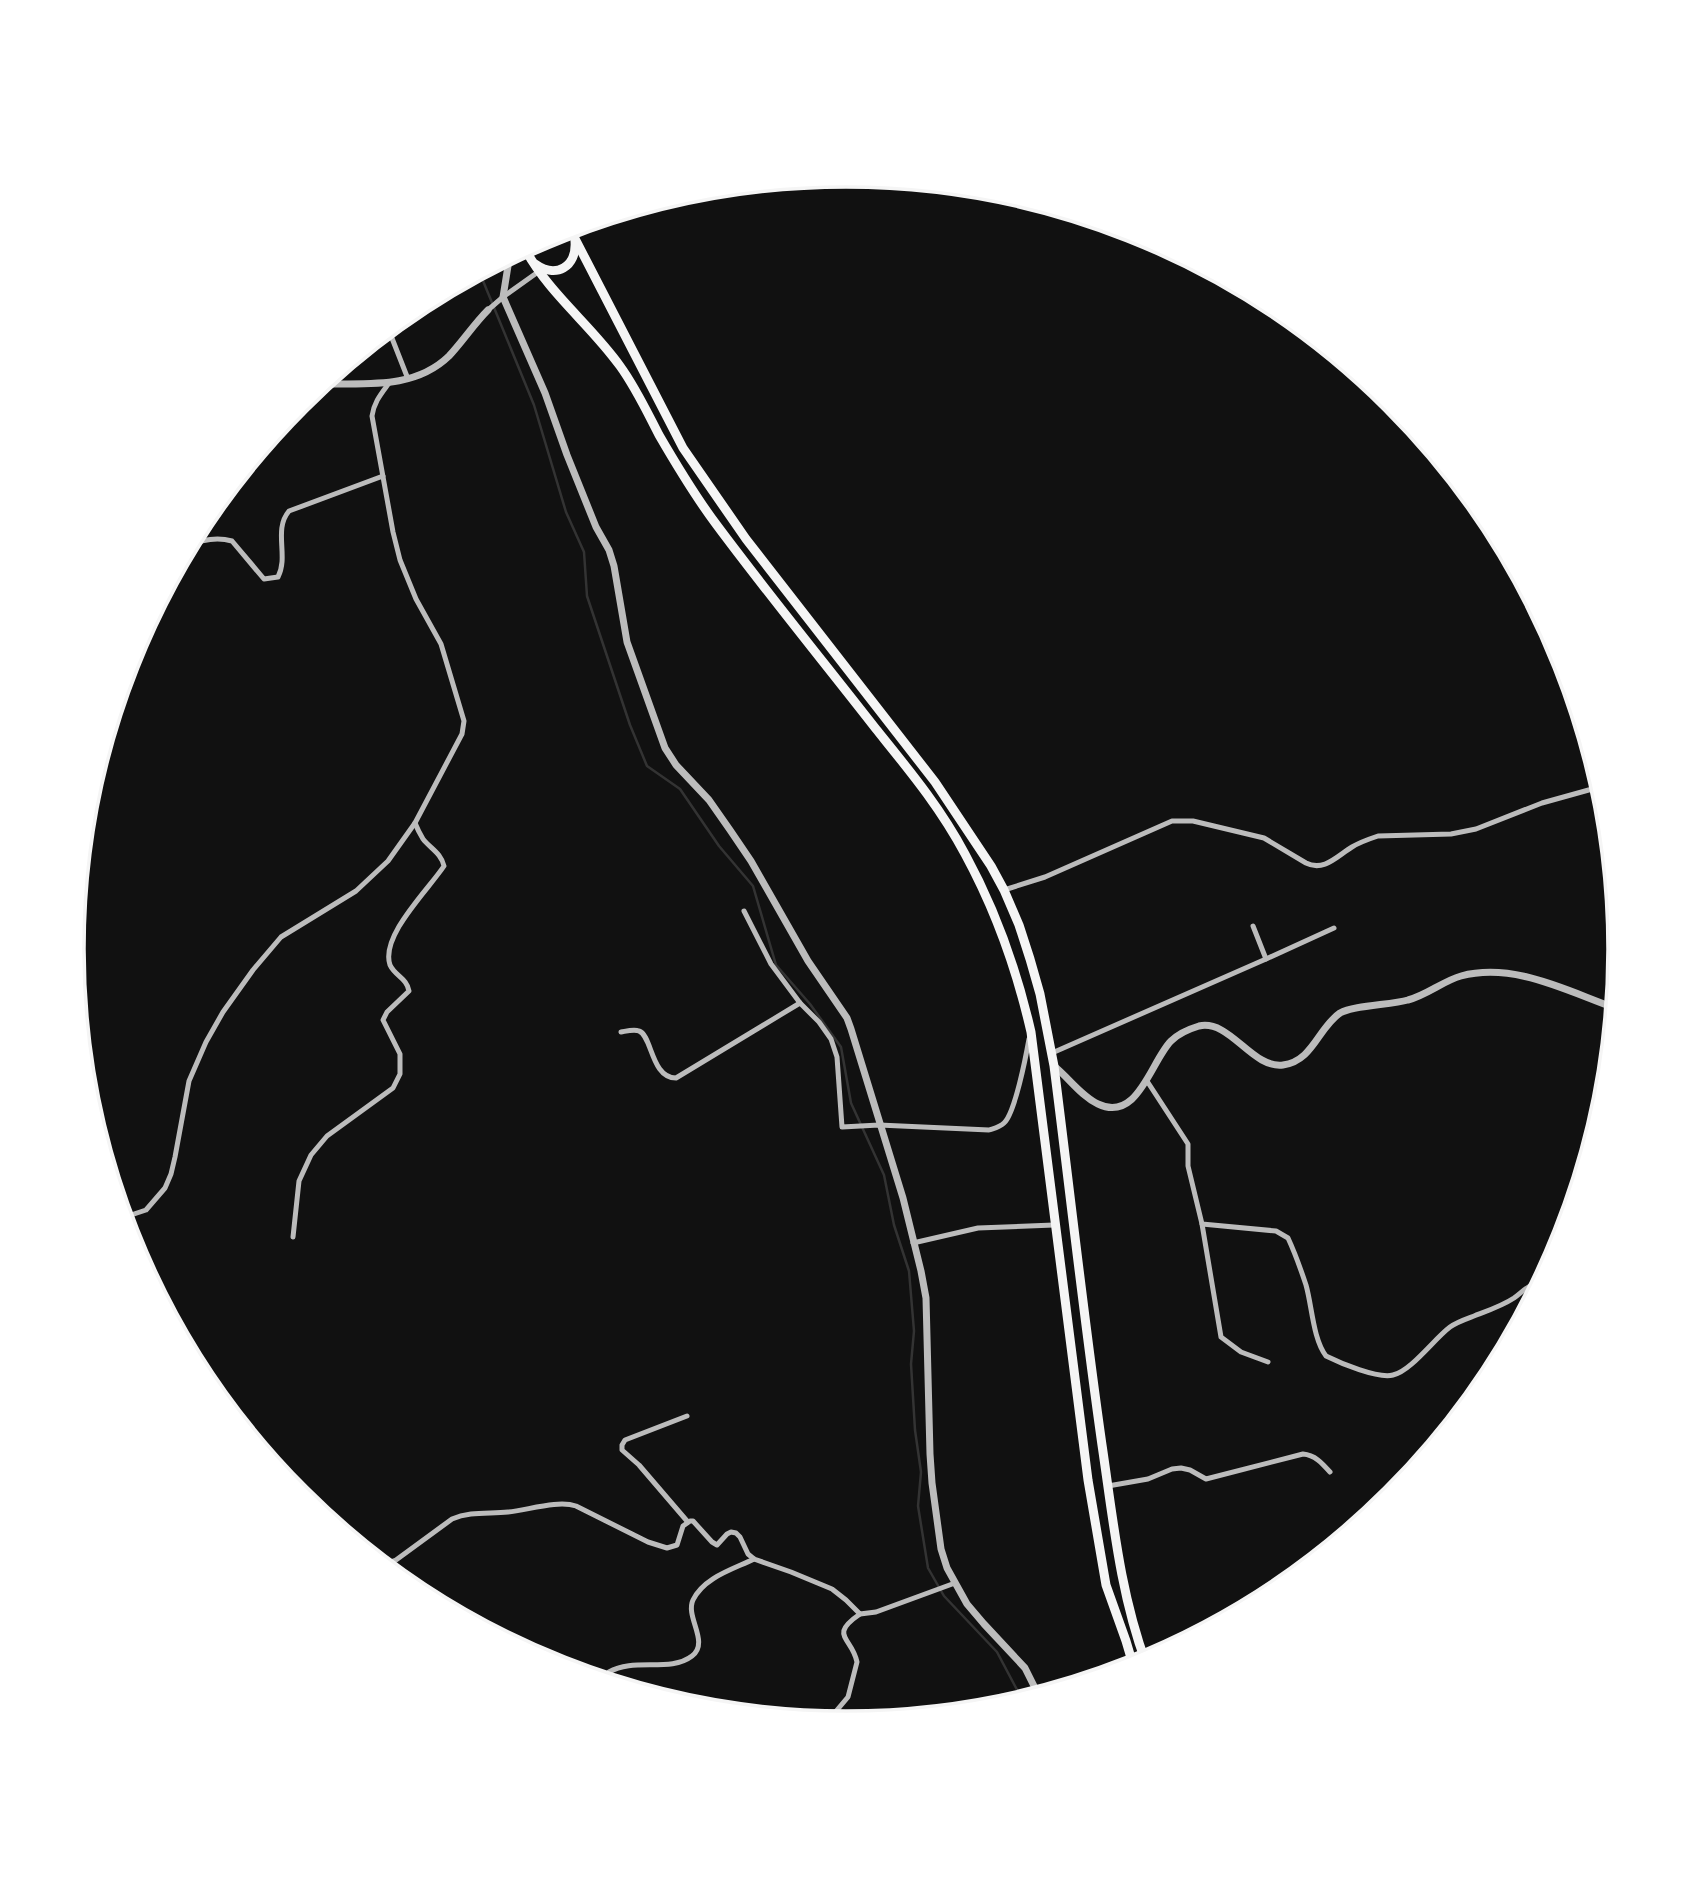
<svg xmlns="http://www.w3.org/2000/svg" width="1693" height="1898" viewBox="0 0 1693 1898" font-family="Cabin,sans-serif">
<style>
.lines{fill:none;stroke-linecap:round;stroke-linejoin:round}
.stream{stroke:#333;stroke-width:2.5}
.minor{stroke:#bcbcbc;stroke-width:5}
.tertiary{stroke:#bcbcbc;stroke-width:7}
.trunk{stroke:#f5f5f5;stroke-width:9}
.rim{fill:none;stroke:#f5f5f5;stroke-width:3.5}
</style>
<rect width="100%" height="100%" fill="#111"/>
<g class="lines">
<path class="stream" d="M 479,271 L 534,405 L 566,512 L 584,552 L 587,596 L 630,725 L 647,766 L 680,789 L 719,846 L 753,886 L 776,965 L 810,1004 L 841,1047 L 851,1103 L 884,1175 L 894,1225 L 909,1271 L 914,1331 L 911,1364 L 915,1430 L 921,1472 L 918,1506 L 928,1568 L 944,1596 L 997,1652 L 1023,1701"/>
<g class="minor">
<path d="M 488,310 L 503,297 L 538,272"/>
<path d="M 388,328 L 408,379"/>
<path d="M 187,546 C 201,540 217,537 232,541 L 264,579 L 278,577 C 289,556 273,530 289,511 L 383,476"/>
<path d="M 1004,890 L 1045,877 L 1172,821 L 1193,821 L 1264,838 L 1306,863 C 1324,872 1337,856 1352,847 C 1360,842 1369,839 1378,836 L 1451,834 L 1476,829 L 1542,803 L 1603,786"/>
<path d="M 744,911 L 771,964 L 800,1003 L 819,1022 L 831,1039 L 837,1057 L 842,1127 L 879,1125 L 989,1130 C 995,1128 1000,1127 1004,1123 C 1015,1113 1026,1056 1029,1039"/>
<path d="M 1266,959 L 1334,928"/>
<path d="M 621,1032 C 627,1031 634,1029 639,1031 C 652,1035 651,1078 676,1078 L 800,1003"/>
<path d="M 1052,1053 L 1266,959 L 1253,926"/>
<path d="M 1147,1081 L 1188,1144 L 1188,1166 L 1202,1224 L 1276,1231 L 1288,1238 C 1295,1253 1301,1270 1306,1285 C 1312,1306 1313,1339 1326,1356 C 1340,1363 1378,1379 1393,1375 C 1411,1371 1434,1339 1450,1327 C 1457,1322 1466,1319 1474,1316 C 1487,1311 1502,1306 1514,1298 C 1521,1293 1527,1286 1536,1283 L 1541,1286"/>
<path d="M 122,1218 L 146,1210 L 165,1188 L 171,1174 L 175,1157 L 189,1081 L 206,1042 L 223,1012 L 253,970 L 281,937 L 356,891 L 388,861 L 415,823 L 462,734 L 464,721 L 441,644 L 416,599 L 400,560 L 393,532 L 372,416 C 374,402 381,394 389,383"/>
<path d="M 1202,1224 L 1221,1337 L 1241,1352 L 1268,1362"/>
<path d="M 293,1237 L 299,1181 L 311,1155 L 327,1136 L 393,1088 L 400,1074 L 400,1054 L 383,1020 L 387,1012 L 409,991 C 407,978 395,976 390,965 C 380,936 429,889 444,866 C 441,853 431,849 423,839 C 420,834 417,828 415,823"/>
<path d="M 913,1243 L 978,1228 L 1054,1225"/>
<path d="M 687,1416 L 625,1440 L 622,1445 L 622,1450 L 639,1465 L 687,1521"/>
<path d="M 1108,1486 L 1148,1479 L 1172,1469 L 1181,1468 L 1190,1470 L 1206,1479 L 1303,1454 C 1315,1455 1322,1463 1330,1472"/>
<path d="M 382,1565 L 396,1560 L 452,1519 C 470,1511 489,1514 508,1512 C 528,1510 558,1500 576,1506 L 648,1542 L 667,1548 L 677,1545 L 683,1526 L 690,1521 L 693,1521 L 712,1542 L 717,1545 L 727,1534 L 731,1532 L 736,1533 L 740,1537 L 748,1554 L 754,1559 L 791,1572 L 832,1589 L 846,1600 L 860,1614 L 876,1612 L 955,1583"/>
<path d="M 607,1682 L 609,1672 C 634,1657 670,1673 692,1656 C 710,1642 685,1617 693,1600 C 704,1577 734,1569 754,1559"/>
<path d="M 827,1722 L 848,1697 L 857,1662 C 852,1637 828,1636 860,1614"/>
</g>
<g class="tertiary">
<path d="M 506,257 L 508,266 L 503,297 L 545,393 L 567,455 L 596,527 L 609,550 L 614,566 L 627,642 L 665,748 L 676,765 L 709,800 L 730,830 L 751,861 L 808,961 L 847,1018 L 851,1029 L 903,1198 L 921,1271 L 926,1298 L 930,1454 L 932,1483 L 941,1549 L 947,1568 L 967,1604 L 984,1624 L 1025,1668 L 1039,1696"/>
<path d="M 320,384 C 365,383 414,390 449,356 C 463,341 474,324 488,310"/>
<path d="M 1054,1066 C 1069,1078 1081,1096 1098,1104 C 1138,1123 1151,1061 1171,1041 C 1178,1034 1189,1029 1199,1026 C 1230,1019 1252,1069 1283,1065 C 1313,1061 1318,1028 1340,1013 C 1354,1005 1391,1005 1408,1000 C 1427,995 1443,981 1461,976 C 1514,962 1567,991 1615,1008"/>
</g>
<g class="trunk">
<path d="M 569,227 L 683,448 L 746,539 L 935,782 L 991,866 L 1004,890 L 1019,925 L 1030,959 L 1040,994 L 1054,1066 C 1070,1192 1084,1319 1102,1445 C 1113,1519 1120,1593 1146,1663"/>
<path d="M 524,247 C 548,293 590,324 620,366 C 636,388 647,412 659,435 C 677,466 695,496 716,524 C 768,594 823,661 876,729 C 909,770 940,807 965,854 C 995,909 1017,971 1031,1032 L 1088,1480 L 1106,1585 L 1126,1641 L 1134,1668"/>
<path d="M 535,264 C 556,279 577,267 575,241"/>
</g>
</g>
<path d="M0 0H1693V1898H0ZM84 949a762 762 0 1 1 1524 0a762 762 0 1 1-1524 0Z" fill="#fff" fill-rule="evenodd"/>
<path class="rim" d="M84 949a762 762 0 1 1 1524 0a762 762 0 1 1-1524 0Z"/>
</svg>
